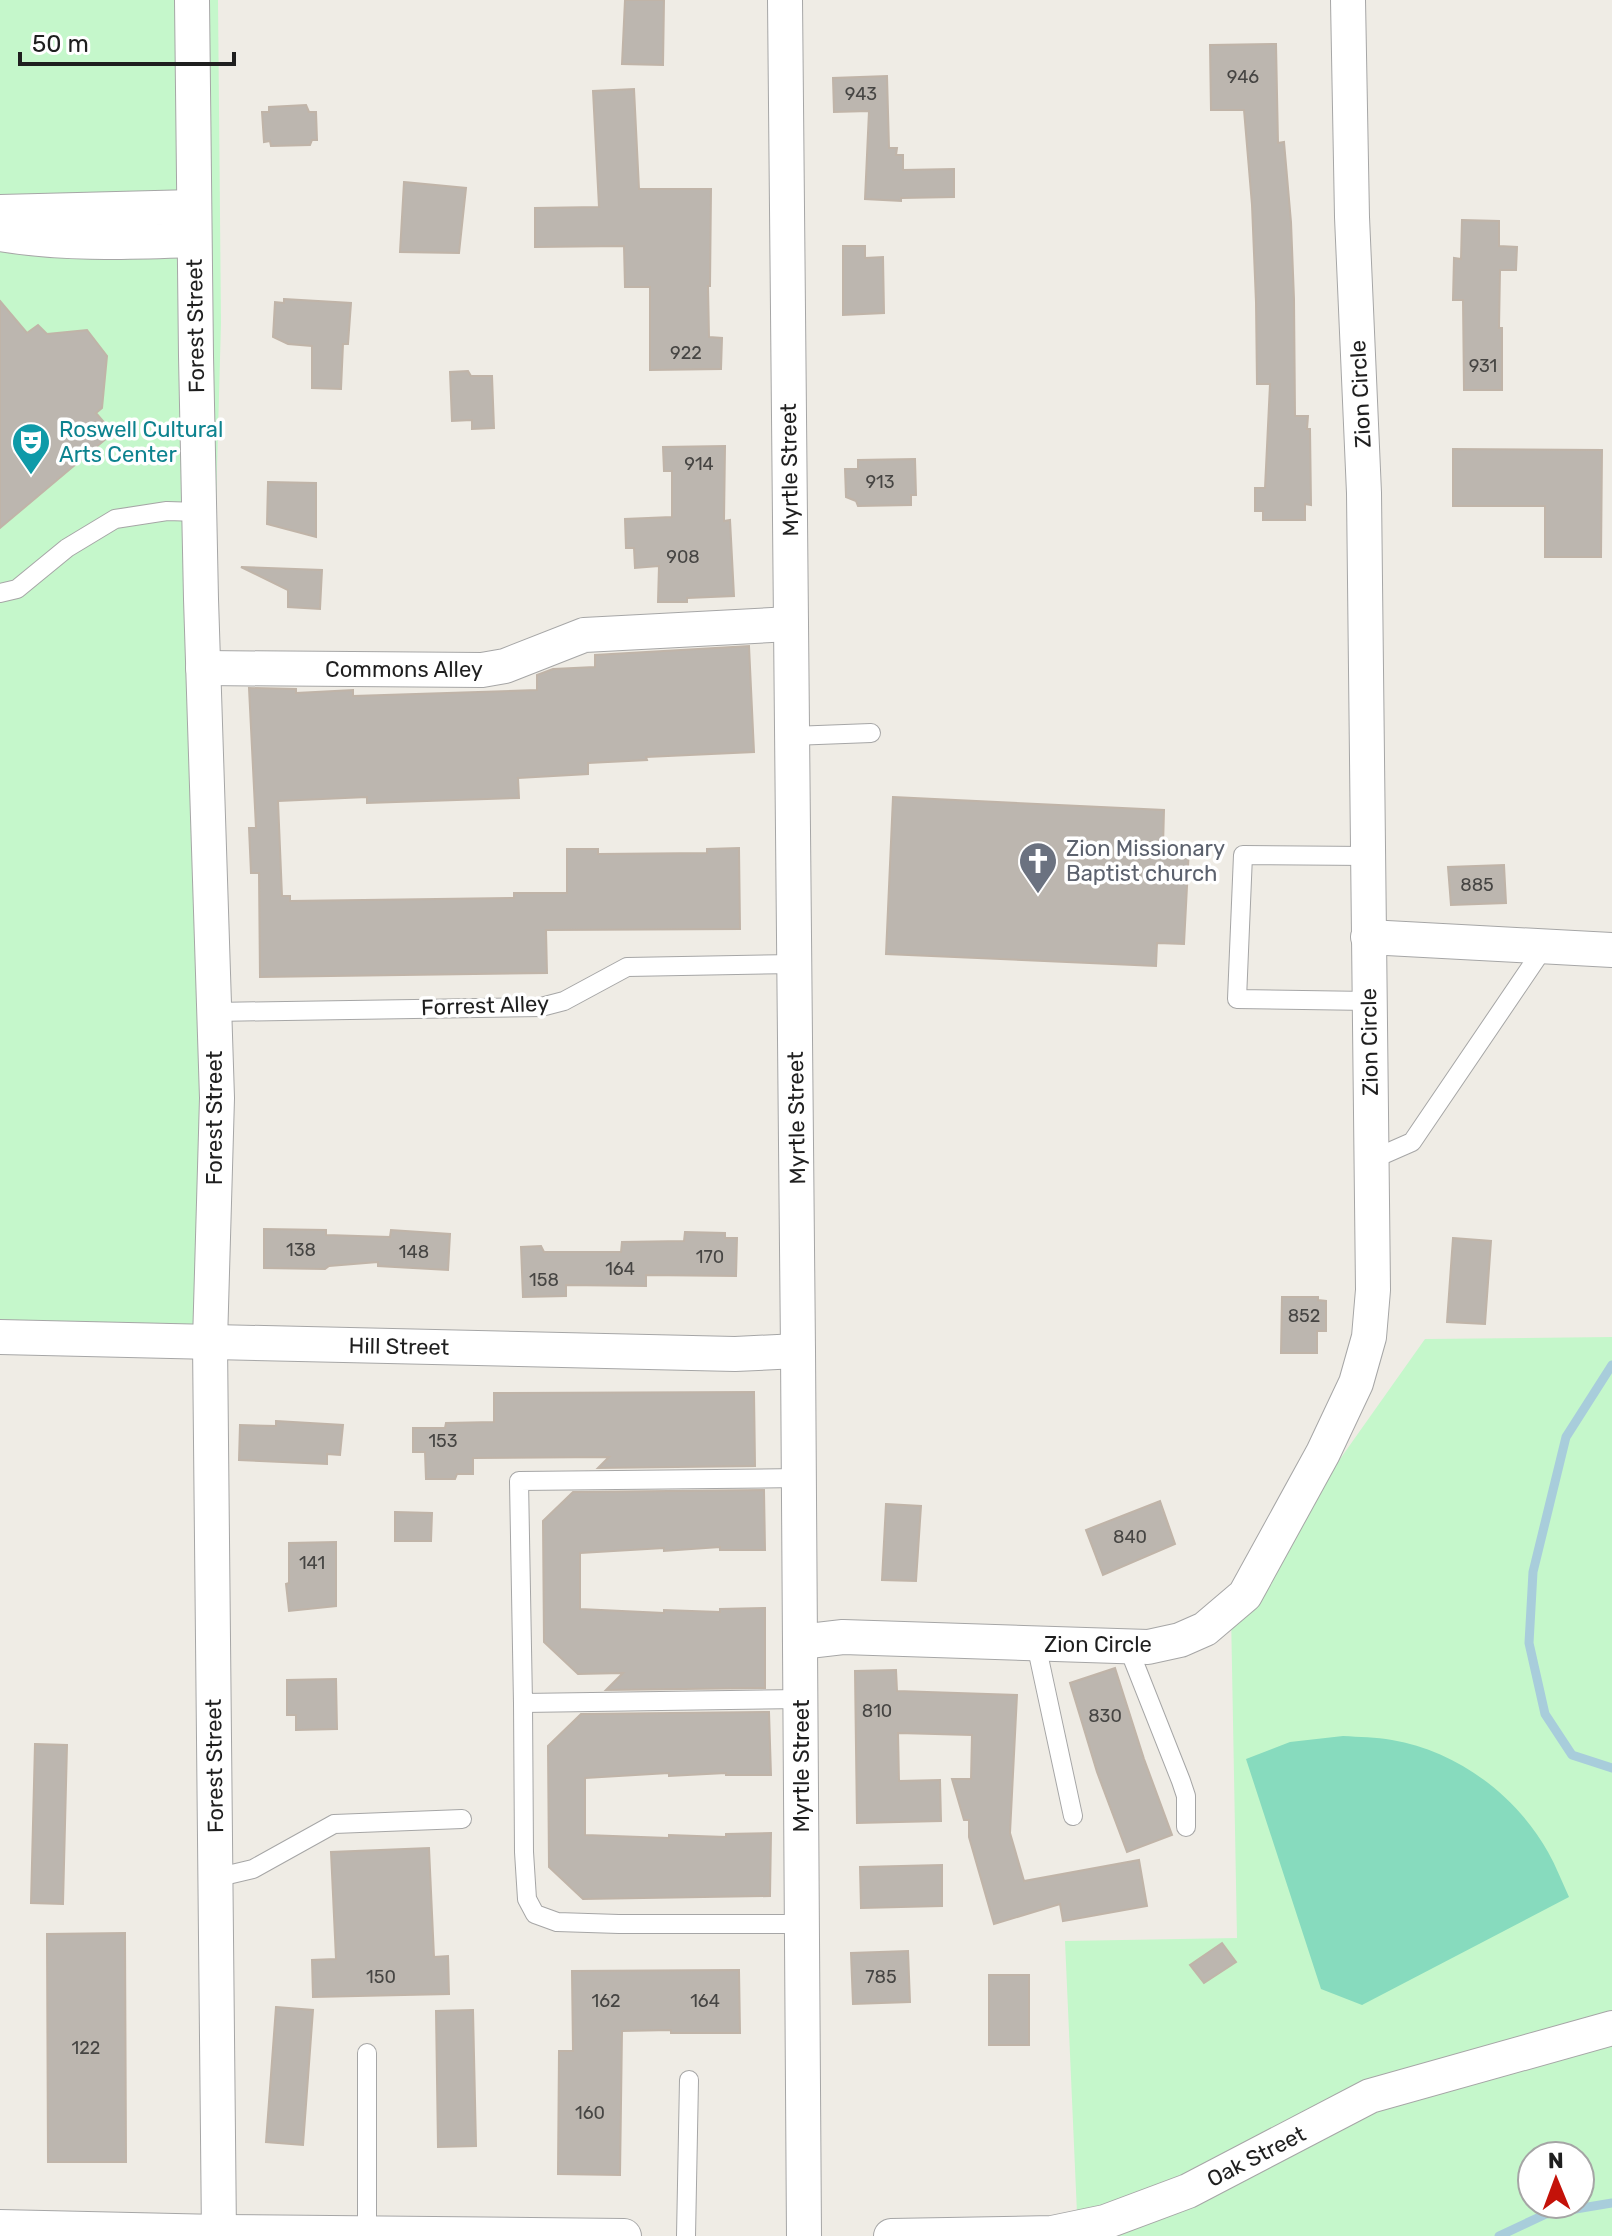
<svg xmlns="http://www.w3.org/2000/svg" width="1612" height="2236" viewBox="0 0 1612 2236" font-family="Rubik,sans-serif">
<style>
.park{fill:#c5f7cb;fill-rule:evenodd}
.pitch{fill:#87dbbe}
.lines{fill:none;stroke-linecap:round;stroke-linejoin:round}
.stream{stroke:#a8cddb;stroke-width:9}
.building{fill:#bcb6af;stroke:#c0b4a8;stroke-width:2}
.service-casing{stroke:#a6a6a6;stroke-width:20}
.minor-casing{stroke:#a6a6a6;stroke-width:36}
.service{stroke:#fff;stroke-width:18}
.minor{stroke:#fff;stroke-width:34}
.labels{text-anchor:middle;stroke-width:7;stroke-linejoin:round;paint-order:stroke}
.number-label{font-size:18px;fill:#464543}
.street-label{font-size:22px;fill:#1f1f1f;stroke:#fff}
.culture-label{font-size:22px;fill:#0d838f;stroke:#fff;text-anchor:start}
.worship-label{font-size:22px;fill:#5b616d;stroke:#fff;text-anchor:start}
</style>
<rect width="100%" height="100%" fill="#efece5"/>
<g class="park">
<path d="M 0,0 L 218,0 L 221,323 L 193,1342 L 0,1337 Z"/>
<path d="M 1612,1337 L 1612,2236 L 1078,2236 L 1065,1941 L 1237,1938 L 1231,1613 L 1425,1339 ZM 1532,2156 L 1580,2156 L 1580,2204 L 1532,2204 Z"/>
</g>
<path class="pitch" d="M 1343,1736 C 1359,1737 1376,1737 1392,1740 C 1457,1751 1516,1795 1548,1852 C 1556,1866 1562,1882 1569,1897 L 1362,2005 L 1321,1989 L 1246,1759 L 1290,1742 Z"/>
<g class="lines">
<g class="stream">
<path d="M 1612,1365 L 1566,1437 L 1533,1572 L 1529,1643 L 1545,1714 L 1572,1755 L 1612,1768"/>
<path d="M 1499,2236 L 1546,2214 L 1612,2203"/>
</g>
</g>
<g class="building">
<path d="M 625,0 L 664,0 L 663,65 L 622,64 Z"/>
<path d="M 1276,44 L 1278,143 L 1284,142 L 1291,222 L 1294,299 L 1295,416 L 1308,416 L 1307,429 L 1310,429 L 1311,505 L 1305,504 L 1305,520 L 1263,520 L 1263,511 L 1255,511 L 1255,488 L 1265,488 L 1270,384 L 1257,384 L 1256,302 L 1252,205 L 1244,110 L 1211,110 L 1210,45 Z"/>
<path d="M 887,76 L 889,148 L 897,148 L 896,155 L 903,155 L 903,170 L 954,169 L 954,197 L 901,198 L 901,201 L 865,199 L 869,111 L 834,112 L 833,78 Z"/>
<path d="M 634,89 L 639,189 L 711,189 L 710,286 L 708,286 L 709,337 L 722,338 L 721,369 L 650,370 L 650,287 L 625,287 L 624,246 L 535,247 L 535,208 L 599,207 L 593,91 Z"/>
<path d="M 306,105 L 309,112 L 316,112 L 317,140 L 312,140 L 310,145 L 271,146 L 270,141 L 264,142 L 262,112 L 269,112 L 269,107 Z"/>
<path d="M 404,182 L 466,188 L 459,253 L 400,252 Z"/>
<path d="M 1462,220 L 1499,221 L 1499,246 L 1517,247 L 1516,270 L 1500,270 L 1499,328 L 1502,328 L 1502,390 L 1464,390 L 1463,300 L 1453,300 L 1454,258 L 1461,259 Z"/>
<path d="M 843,246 L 865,246 L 865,258 L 883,257 L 884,313 L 843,315 Z"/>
<path d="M 284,299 L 351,303 L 348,344 L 343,344 L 341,389 L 312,388 L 312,346 L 288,344 L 273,337 L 275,302 L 284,303 Z"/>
<path d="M 0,301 L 27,333 L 38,325 L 47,334 L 87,330 L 107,356 L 102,408 L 96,413 L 113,433 L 0,528 Z"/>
<path d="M 468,371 L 471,376 L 492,376 L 494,428 L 472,429 L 472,420 L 452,421 L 450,372 Z"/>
<path d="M 725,446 L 724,521 L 730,520 L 734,596 L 687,598 L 687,602 L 658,602 L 659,566 L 635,568 L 634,548 L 626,548 L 625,519 L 672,517 L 672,471 L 664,471 L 663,447 Z"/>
<path d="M 1453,449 L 1602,450 L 1601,557 L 1545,557 L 1545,506 L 1453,506 Z"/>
<path d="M 915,459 L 916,495 L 911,495 L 911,505 L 858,506 L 856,501 L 846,497 L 845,469 L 858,469 L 858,460 Z"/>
<path d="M 268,482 L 316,483 L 316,537 L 267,524 Z"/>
<path d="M 241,567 L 322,570 L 320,609 L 288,607 L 288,590 Z"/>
<path d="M 749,646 L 754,752 L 646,757 L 647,760 L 588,763 L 588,774 L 518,778 L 519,798 L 367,803 L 367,797 L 278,801 L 282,896 L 290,896 L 290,901 L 514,898 L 514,893 L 567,893 L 567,849 L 598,849 L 598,854 L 707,853 L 707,849 L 739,848 L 740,929 L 546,930 L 547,973 L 260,977 L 259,873 L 251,873 L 249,828 L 256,828 L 249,688 L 296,689 L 296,693 L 353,690 L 353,696 L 537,690 L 537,675 L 553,669 L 595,667 L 595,655 Z"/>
<path d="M 893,797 L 1164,810 L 1163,847 L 1189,848 L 1184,944 L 1157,943 L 1156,966 L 886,954 Z"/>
<path d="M 1504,865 L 1506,903 L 1451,905 L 1448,867 Z"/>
<path d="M 264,1229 L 326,1230 L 326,1235 L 390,1237 L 391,1230 L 450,1234 L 448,1270 L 378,1266 L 378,1262 L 329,1266 L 325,1269 L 264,1268 Z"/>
<path d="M 685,1232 L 725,1233 L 725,1238 L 737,1238 L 736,1276 L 646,1275 L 646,1286 L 566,1285 L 566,1296 L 523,1297 L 521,1247 L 541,1246 L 544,1252 L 621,1252 L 622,1242 L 684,1241 Z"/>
<path d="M 1453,1238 L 1491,1241 L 1485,1324 L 1447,1322 Z"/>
<path d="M 1282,1297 L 1318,1297 L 1318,1300 L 1326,1301 L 1326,1331 L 1317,1331 L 1317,1353 L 1281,1353 Z"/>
<path d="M 754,1392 L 755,1466 L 598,1468 L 609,1457 L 473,1458 L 473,1474 L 457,1474 L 455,1479 L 426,1479 L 425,1452 L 413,1452 L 413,1428 L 445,1428 L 446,1423 L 494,1422 L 494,1393 Z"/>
<path d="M 276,1421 L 343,1425 L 340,1455 L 327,1454 L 327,1464 L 239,1460 L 240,1425 L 276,1426 Z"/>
<path d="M 764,1490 L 765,1550 L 720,1550 L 720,1547 L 664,1551 L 664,1548 L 580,1553 L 580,1609 L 664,1613 L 664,1610 L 720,1612 L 720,1609 L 765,1608 L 765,1688 L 606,1690 L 623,1673 L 578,1674 L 544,1642 L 543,1521 L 573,1492 Z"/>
<path d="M 1160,1501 L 1175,1544 L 1103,1575 L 1086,1530 Z"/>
<path d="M 886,1504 L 921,1506 L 916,1581 L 882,1580 Z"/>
<path d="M 395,1512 L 432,1513 L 431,1541 L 395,1541 Z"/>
<path d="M 336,1542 L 336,1606 L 289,1611 L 286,1584 L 289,1583 L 289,1543 Z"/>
<path d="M 1115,1668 L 1144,1759 L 1172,1835 L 1127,1852 L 1097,1772 L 1070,1683 Z"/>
<path d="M 896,1670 L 897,1691 L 1017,1695 L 1010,1833 L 1024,1881 L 1139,1860 L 1147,1906 L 1063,1921 L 1060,1904 L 994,1924 L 969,1837 L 969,1820 L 964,1820 L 952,1779 L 971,1779 L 972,1735 L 898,1733 L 899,1781 L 940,1780 L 941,1821 L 857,1823 L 855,1671 Z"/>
<path d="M 336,1679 L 337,1729 L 296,1730 L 296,1715 L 287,1715 L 287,1680 Z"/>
<path d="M 769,1712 L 771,1775 L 726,1775 L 726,1773 L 669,1776 L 669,1773 L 585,1778 L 585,1835 L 669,1838 L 669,1835 L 726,1837 L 726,1834 L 771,1833 L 770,1896 L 583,1899 L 549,1867 L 548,1746 L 581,1714 Z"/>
<path d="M 35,1744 L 67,1745 L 63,1904 L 31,1903 Z"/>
<path d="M 429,1848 L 434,1957 L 448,1956 L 449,1994 L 313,1997 L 312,1960 L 336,1959 L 331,1852 Z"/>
<path d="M 942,1865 L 942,1906 L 861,1908 L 860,1867 Z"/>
<path d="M 125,1933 L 126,2162 L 48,2162 L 47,1934 Z"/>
<path d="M 1222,1943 L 1236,1962 L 1204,1983 L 1190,1965 Z"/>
<path d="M 908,1951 L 910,2002 L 853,2004 L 851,1953 Z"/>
<path d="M 739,1970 L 740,2033 L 671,2033 L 671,2030 L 622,2031 L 620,2175 L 558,2174 L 559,2051 L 573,2051 L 572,1971 Z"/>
<rect x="989" y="1975" width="40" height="70"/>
<path d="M 276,2007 L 313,2010 L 303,2145 L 266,2142 Z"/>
<path d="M 473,2010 L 476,2146 L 438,2147 L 436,2011 Z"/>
</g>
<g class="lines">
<defs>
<g id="service">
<path d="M 0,593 L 17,589 L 67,548 L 115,519 L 167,511 L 199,512"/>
<path d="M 792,736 L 871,733"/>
<path d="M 1367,856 L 1243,855 L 1237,999 L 1369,1001"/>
<path d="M 214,1012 L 541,1007 L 564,1001 L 627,967 L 795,964"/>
<path d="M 1371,1160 L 1412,1142 L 1545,946"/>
<path d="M 800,1478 L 519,1481 L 523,1703 L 801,1699"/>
<path d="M 1036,1644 L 1073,1816"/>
<path d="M 1128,1647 L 1181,1781 L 1186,1796 L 1186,1827"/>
<path d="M 523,1703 L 524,1852 L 527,1899 L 535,1914 L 557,1922 L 619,1924 L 802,1924"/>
<path d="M 215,1878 L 253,1869 L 334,1824 L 462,1819"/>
<path d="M 367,2234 L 367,2053"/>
<path d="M 686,2236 L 689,2080"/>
</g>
<g id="minor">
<path d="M 192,0 L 196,356 L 201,599 L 217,1098 L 210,1342 L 219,2236"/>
<path d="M 785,0 L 798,1351 L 804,2236"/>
<path d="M 0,212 L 194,207"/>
<path d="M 0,234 C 65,245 129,242 194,240"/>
<path d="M 203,668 L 482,670 L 505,666 L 584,635 L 791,624"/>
<path d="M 1368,937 L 1612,950"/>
<path d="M 0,1337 L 735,1354 L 798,1351"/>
<path d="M 800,1642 L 843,1637 L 1148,1647 L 1180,1640 L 1205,1629 L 1245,1595 L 1323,1453 L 1356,1383 L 1369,1337 L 1373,1290 L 1364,493 L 1352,217 L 1348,0"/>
<path d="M 0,2227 L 219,2232 L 624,2236"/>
<path d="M 891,2236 L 1052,2233 L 1105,2222 L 1188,2191 L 1370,2096 L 1612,2028"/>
</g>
</defs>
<use href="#service" class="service-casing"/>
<use href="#minor" class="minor-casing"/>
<use href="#service" class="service"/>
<use href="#minor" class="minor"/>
</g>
<defs>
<symbol id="theatre-pin" viewBox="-11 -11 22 30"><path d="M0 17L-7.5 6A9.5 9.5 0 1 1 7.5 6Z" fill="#0f9aa8" stroke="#fff"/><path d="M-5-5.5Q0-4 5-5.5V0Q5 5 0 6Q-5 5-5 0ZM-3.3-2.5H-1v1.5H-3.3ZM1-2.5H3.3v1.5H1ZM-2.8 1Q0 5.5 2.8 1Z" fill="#fff"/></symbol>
<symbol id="church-pin" viewBox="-11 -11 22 30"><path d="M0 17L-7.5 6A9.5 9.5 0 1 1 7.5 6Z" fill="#6b7280" stroke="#fff"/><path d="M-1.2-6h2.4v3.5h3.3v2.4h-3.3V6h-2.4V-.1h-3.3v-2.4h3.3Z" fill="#fff"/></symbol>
</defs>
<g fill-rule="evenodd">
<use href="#theatre-pin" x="9" y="420" width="44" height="60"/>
<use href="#church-pin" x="1016" y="839" width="44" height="60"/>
</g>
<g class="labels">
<g class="number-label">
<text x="1243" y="83">946</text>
<text x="861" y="100">943</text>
<text x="686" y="359">922</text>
<text x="1483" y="372">931</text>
<text x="699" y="470">914</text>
<text x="880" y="488">913</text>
<text x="683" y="563">908</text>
<text x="1477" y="891">885</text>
<text x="301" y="1256">138</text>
<text x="414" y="1258">148</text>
<text x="710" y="1263">170</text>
<text x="620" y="1275">164</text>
<text x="544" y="1286">158</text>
<text x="1304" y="1322">852</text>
<text x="443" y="1447">153</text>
<text x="1130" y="1543">840</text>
<text x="312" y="1569">141</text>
<text x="877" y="1717">810</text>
<text x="1105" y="1722">830</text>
<text x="381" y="1983">150</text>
<text x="881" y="1983">785</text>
<text x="606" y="2007">162</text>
<text x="705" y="2007">164</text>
<text x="86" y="2054">122</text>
<text x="590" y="2119">160</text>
</g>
<g class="street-label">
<text transform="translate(195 326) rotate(-91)" y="8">Forest Street</text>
<text transform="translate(1360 394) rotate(-93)" y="8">Zion Circle</text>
<text transform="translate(789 470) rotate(-91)" y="8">Myrtle Street</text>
<text x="404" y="677">Commons Alley</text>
<text transform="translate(485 1005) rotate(-2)" y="8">Forrest Alley</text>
<text transform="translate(1369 1042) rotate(-91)" y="8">Zion Circle</text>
<text transform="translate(214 1118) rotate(-90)" y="8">Forest Street</text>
<text transform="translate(796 1118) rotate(-91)" y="8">Myrtle Street</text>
<text transform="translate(399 1346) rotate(1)" y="8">Hill Street</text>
<text x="1098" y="1652">Zion Circle</text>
<text transform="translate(214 1766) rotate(-91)" y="8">Forest Street</text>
<text transform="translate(801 1766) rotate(-90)" y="8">Myrtle Street</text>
<text transform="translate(1256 2156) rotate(-27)" y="8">Oak Street</text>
</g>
<g class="culture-label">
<text x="59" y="437">Roswell Cultural<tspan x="59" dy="25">Arts Center</tspan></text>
</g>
<g class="worship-label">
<text x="1066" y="856">Zion Missionary<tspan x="1066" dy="25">Baptist church</tspan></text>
</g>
</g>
<g transform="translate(1556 2180) rotate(359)"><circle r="38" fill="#ffffff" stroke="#a5a5a5" stroke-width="2"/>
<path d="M0-6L14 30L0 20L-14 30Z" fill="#c41209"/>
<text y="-12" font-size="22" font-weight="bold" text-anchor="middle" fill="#1f1f1f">N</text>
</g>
<path d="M20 52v12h214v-12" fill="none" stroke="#1f1f1f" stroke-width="4"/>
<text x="32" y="52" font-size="24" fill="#1f1f1f" stroke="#ffffff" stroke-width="6" paint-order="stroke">50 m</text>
</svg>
